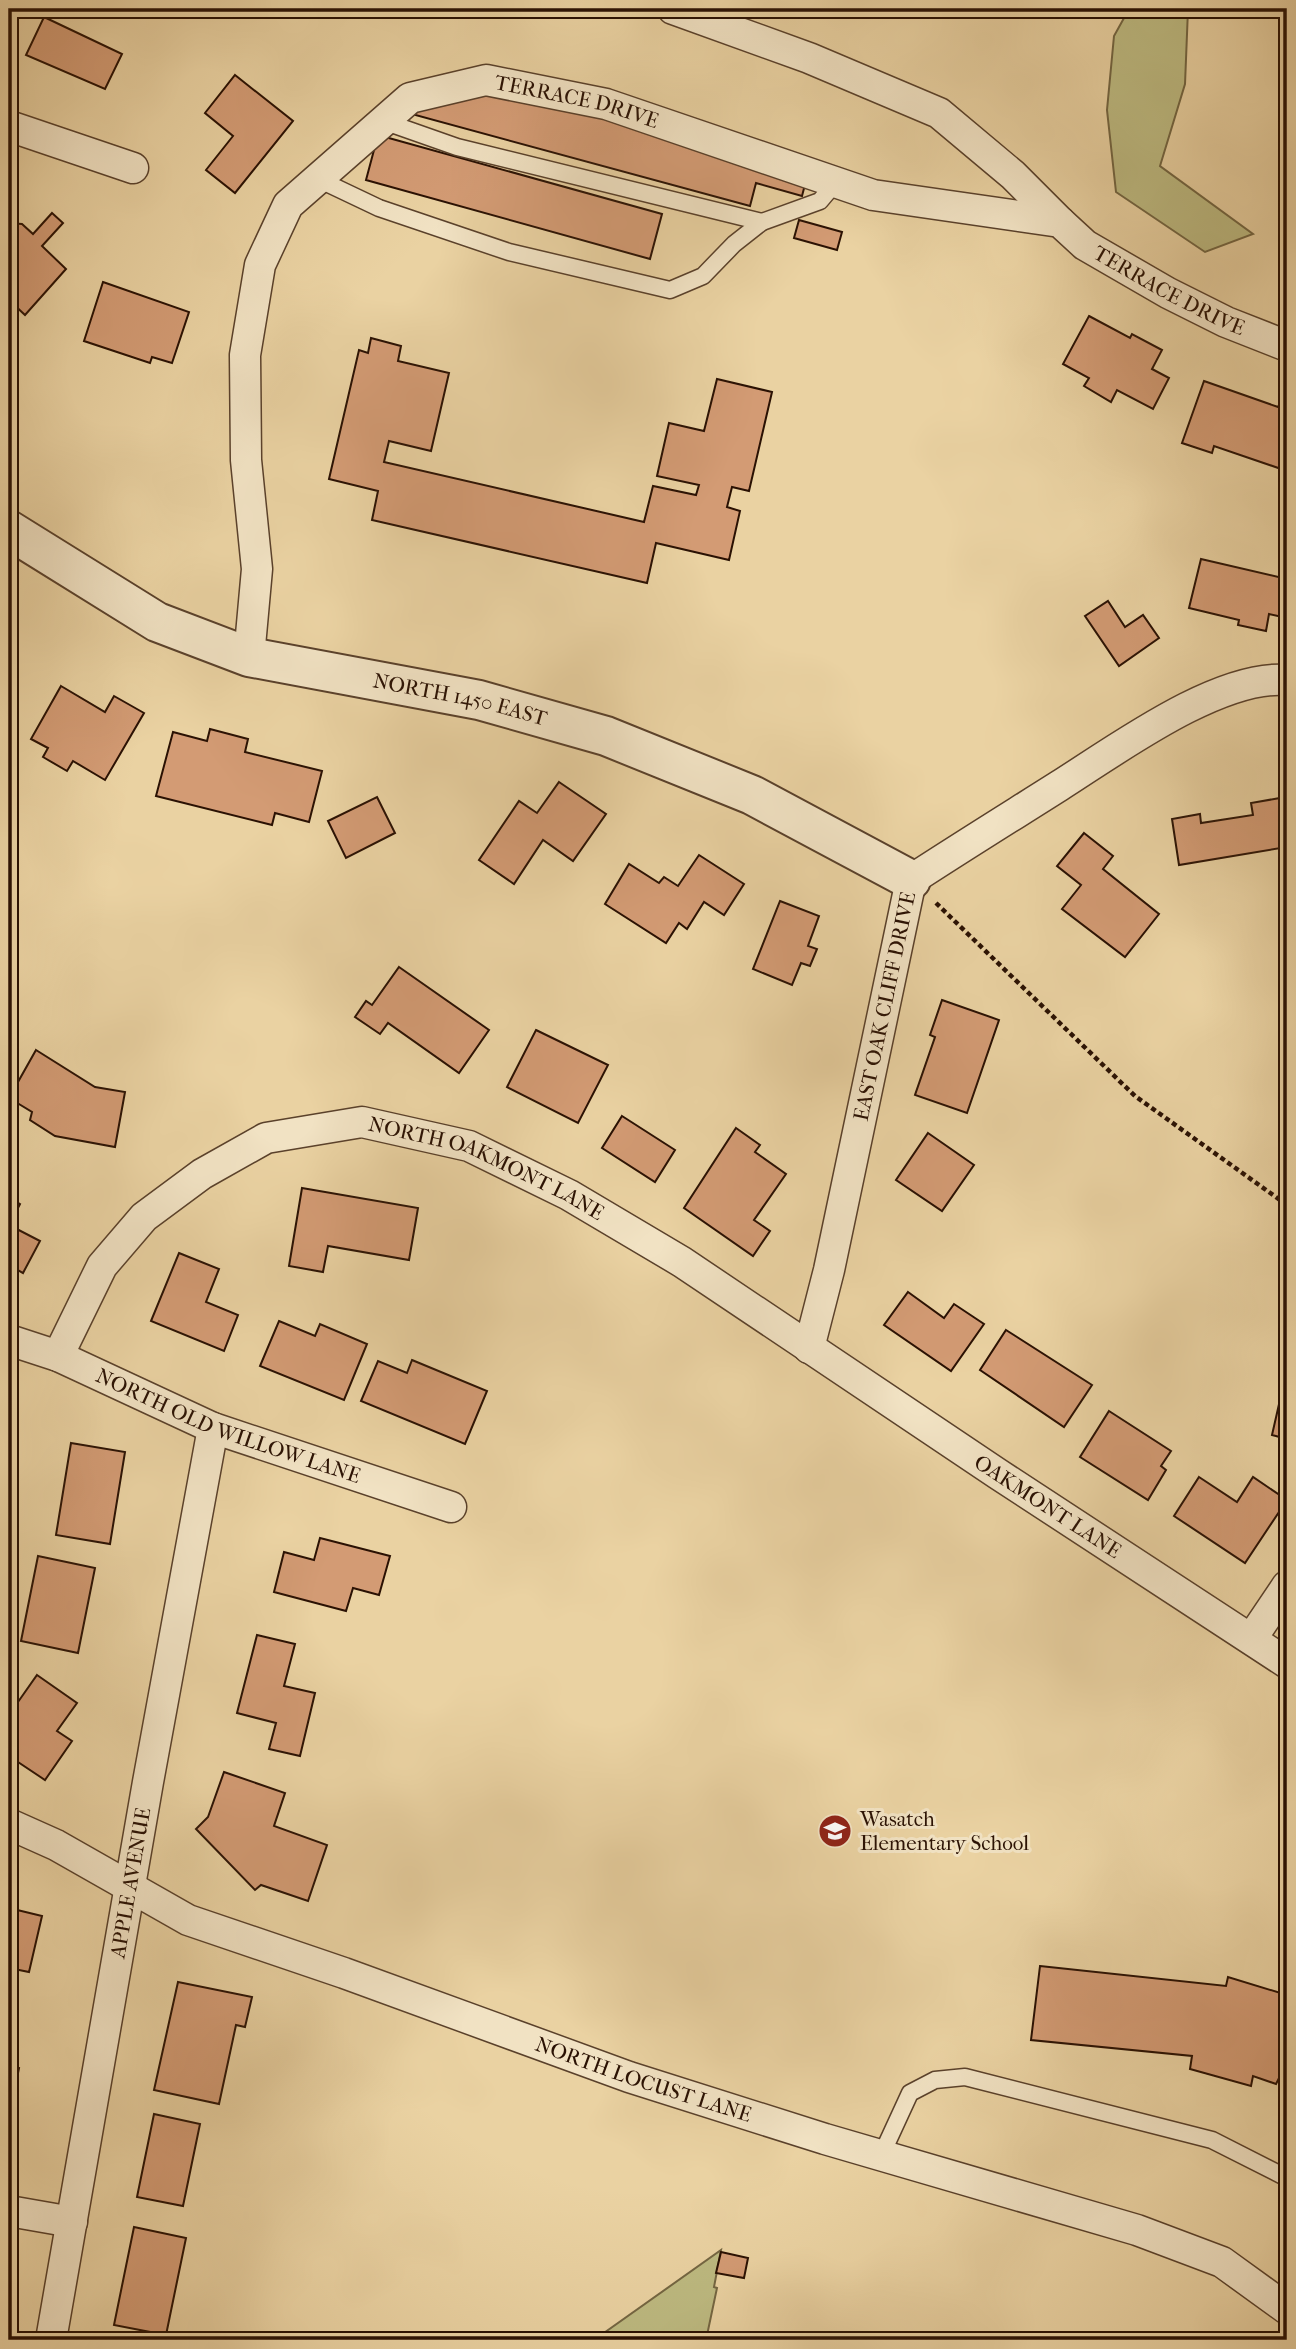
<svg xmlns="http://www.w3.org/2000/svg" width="1296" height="2349" viewBox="0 0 1296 2349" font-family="'IM FELL French Canon',serif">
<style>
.green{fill:#bdba81;stroke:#746642;stroke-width:2}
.building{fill:#d39b74;stroke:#2a1103;stroke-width:2}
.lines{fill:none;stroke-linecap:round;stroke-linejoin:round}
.service-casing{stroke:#5a412b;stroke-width:19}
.minor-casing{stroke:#5a412b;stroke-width:33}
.tertiary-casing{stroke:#5a412b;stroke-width:42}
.path{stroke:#2a1103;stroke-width:4.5;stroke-dasharray:5 3.5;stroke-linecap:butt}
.service{stroke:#f1e2c3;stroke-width:16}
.minor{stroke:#f1e2c3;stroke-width:30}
.tertiary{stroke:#f1e2c3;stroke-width:38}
.labels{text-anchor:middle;stroke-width:6;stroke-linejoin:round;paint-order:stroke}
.street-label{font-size:21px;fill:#2a1103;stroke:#f1e2c3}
.poi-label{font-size:21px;fill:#2a1103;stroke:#f1e2c3;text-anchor:start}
</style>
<rect width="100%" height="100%" fill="#ead2a2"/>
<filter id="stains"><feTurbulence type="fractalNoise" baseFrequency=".00286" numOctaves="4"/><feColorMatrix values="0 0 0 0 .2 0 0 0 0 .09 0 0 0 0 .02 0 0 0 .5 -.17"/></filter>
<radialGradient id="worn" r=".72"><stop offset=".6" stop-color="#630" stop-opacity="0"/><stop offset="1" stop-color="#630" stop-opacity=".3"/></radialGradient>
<g class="green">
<path d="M 1129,9 L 1188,9 L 1185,84 L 1160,166 L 1253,234 L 1205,252 L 1116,192 L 1107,110 L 1114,36 Z"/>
<path d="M 721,2250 L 714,2287 L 717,2288 L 706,2340 L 594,2340 Z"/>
</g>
<g class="building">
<path d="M 44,17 L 122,54 L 105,89 L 26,55 Z"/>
<path d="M 235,75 L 293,121 L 235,193 L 206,170 L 233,136 L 205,113 Z"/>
<path d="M 444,75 L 808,173 L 802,196 L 756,183 L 750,206 L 408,113 L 438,97 Z"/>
<path d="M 378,135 L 662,214 L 650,259 L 366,180 Z"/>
<path d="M 52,213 L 63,223 L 42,246 L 66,269 L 25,315 L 9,300 L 9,223 L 22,224 L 33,234 Z"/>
<path d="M 799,220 L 842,232 L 837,250 L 794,238 Z"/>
<path d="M 103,282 L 189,312 L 172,363 L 152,357 L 150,363 L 84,341 Z"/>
<path d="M 1089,316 L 1130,338 L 1132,334 L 1162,350 L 1152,369 L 1169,378 L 1153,409 L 1117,390 L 1111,402 L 1084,386 L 1089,378 L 1063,364 Z"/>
<path d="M 371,338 L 401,346 L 398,361 L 449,373 L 431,451 L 389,441 L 384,462 L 644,522 L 653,486 L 696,495 L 699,485 L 657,476 L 669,423 L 704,431 L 717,379 L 772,392 L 749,491 L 732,487 L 727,507 L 740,511 L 729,560 L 656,543 L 647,583 L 372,520 L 378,491 L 329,479 L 359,350 L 368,353 Z"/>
<path d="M 1204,381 L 1278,407 L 1279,405 L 1287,408 L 1287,471 L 1214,446 L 1212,453 L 1182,443 Z"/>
<path d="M 1201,559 L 1287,579 L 1287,618 L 1269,614 L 1266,631 L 1238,625 L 1239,620 L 1189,608 Z"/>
<path d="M 1108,601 L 1125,627 L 1143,615 L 1159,638 L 1119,666 L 1085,616 Z"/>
<path d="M 61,686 L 105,712 L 114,696 L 144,713 L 105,780 L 73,761 L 67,771 L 43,757 L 48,748 L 31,739 Z"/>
<path d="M 210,729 L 248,739 L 245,752 L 322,771 L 309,822 L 275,813 L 272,825 L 156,796 L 173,732 L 207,741 Z"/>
<path d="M 559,782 L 606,814 L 573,861 L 543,840 L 514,884 L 479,860 L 519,801 L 537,813 Z"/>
<path d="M 377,797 L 395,833 L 346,858 L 328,821 Z"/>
<path d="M 1280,798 L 1287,847 L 1179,865 L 1172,819 L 1200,814 L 1201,823 L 1253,815 L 1251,803 Z"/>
<path d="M 1084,833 L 1113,856 L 1103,869 L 1159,914 L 1125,957 L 1062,909 L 1081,885 L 1057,866 Z"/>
<path d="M 699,855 L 744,884 L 724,915 L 704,902 L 687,929 L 679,923 L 666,943 L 605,904 L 629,864 L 659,883 L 664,877 L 678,886 Z"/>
<path d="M 780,901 L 819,916 L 808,946 L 817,949 L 810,966 L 801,963 L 792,985 L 753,969 Z"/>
<path d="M 399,967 L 489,1030 L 459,1073 L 388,1023 L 380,1034 L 355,1017 L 366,1001 L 372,1005 Z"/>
<path d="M 942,1000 L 999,1020 L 967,1113 L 915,1095 L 935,1037 L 930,1035 Z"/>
<path d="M 536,1030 L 608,1065 L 578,1123 L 507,1087 Z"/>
<path d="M 36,1050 L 95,1087 L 125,1092 L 115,1147 L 55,1136 L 30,1120 L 32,1112 L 9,1098 Z"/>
<path d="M 622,1116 L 675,1150 L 655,1182 L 602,1148 Z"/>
<path d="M 736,1128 L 760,1145 L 755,1152 L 786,1174 L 754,1220 L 770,1231 L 753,1256 L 684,1208 Z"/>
<path d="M 928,1133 L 974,1165 L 942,1211 L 896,1180 Z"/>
<path d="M 302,1188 L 418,1208 L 409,1260 L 328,1246 L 323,1272 L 289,1266 Z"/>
<path d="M 9,1197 L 20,1204 L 9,1225 L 40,1241 L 23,1273 L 9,1265 Z"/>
<path d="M 179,1253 L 219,1269 L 206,1302 L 238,1315 L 224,1351 L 151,1321 Z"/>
<path d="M 908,1292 L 944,1318 L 954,1304 L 984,1324 L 951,1371 L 884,1325 Z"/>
<path d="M 279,1321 L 315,1336 L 320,1324 L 367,1344 L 344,1400 L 260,1366 Z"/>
<path d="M 1006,1330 L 1092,1385 L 1064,1427 L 980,1370 Z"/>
<path d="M 412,1360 L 487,1391 L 465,1444 L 361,1401 L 378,1361 L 407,1373 Z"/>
<path d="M 1282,1391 L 1287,1392 L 1287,1439 L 1272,1435 Z"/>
<path d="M 1109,1411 L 1171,1451 L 1161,1466 L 1166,1470 L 1148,1500 L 1080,1457 Z"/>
<path d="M 71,1443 L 125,1452 L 110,1544 L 56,1535 Z"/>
<path d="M 1199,1477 L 1237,1502 L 1253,1477 L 1287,1500 L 1245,1563 L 1174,1516 Z"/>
<path d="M 320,1538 L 390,1556 L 379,1595 L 353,1588 L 346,1611 L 274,1592 L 284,1552 L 314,1560 Z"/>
<path d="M 38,1556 L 95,1568 L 78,1653 L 21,1641 Z"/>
<path d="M 257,1635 L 295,1644 L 284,1686 L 315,1693 L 300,1756 L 269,1749 L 276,1723 L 237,1713 Z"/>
<path d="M 37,1675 L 77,1703 L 57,1731 L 72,1741 L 45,1780 L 9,1756 L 9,1696 L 18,1702 Z"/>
<path d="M 224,1772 L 285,1793 L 274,1826 L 327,1845 L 308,1901 L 261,1885 L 255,1890 L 196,1829 L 208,1817 Z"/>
<path d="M 9,1908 L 42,1916 L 29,1972 L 9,1968 Z"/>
<path d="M 1040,1966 L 1226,1986 L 1228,1977 L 1287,1995 L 1287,2082 L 1279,2078 L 1276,2084 L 1253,2076 L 1251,2086 L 1190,2069 L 1192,2056 L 1031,2040 Z"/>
<path d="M 178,1982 L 252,1997 L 245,2027 L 236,2025 L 219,2104 L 154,2090 Z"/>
<path d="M 9,2066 L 19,2068 L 9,2118 Z"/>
<path d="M 154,2114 L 200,2124 L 183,2206 L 137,2197 Z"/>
<path d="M 134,2227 L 186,2238 L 166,2335 L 114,2325 Z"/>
<path d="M 721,2252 L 748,2258 L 744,2278 L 716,2273 Z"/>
</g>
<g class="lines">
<defs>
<g id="service">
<path d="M 383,121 L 457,147 L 762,222"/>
<path d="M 318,179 L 379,208 L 509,252 L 670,290 L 703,276 L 734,244 L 762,222 L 820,201 L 836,182"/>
<path d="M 881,2156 L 910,2093 L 935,2080 L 965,2077 L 1212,2140 L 1287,2178"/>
</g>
<g id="minor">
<path d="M 673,9 L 809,58 L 939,113 L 1013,175 L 1060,222"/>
<path d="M 9,126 L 133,168"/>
<path id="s1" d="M 249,657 L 257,569 L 246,460 L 245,355 L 260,265 L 288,205 L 410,98 L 486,80 L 606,104 L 873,195 L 1060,222 L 1085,245 L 1168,293 L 1226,322 L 1287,346"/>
<path id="s2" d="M 9,1340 L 58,1356 L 213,1428 L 451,1507"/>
<path id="s3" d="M 809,1348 L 829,1270 L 911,880 C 960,848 1010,817 1059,786 C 1116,750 1219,674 1287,680"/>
<path id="s4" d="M 58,1356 L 102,1266 L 144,1217 L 202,1174 L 266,1138 L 362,1122 L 469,1146 L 569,1195 L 682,1262 L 998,1474 L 1287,1663"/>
<path d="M 1252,1638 L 1287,1586"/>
<path id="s5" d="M 9,1824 L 56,1845 L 188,1920 L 344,1973 L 629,2077 L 825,2139 L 1137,2230 L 1222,2262 L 1287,2309"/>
<path d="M 9,2211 L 72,2222"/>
<path id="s6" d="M 51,2340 L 148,1782 L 213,1428"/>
</g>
<g id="tertiary">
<path id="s7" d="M 9,530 L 157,622 L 249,657 L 479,700 L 606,736 L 752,795 L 911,880"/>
</g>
</defs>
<use href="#service" class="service-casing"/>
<use href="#minor" class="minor-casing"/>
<use href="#tertiary" class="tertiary-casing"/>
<path class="path" d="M 936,903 L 1135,1096 L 1287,1205"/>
<use href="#service" class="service"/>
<use href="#minor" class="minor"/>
<use href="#tertiary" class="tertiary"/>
</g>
<defs>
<symbol id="school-disc" viewBox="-11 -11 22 22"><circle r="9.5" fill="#8f2418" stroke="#f1e2c3"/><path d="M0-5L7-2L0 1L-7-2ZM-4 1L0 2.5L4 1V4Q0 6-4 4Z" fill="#fff"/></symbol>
</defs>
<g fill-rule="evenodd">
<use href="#school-disc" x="816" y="1812" width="38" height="38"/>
</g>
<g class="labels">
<g class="street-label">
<text dy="7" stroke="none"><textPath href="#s1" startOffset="794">TERRACE DRIVE</textPath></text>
<text dy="7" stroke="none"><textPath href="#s1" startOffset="1424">TERRACE DRIVE</textPath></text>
<text dy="7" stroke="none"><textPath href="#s7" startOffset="488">NORTH 1450 EAST</textPath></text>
<text dy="7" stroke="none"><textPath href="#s3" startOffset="350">EAST OAK CLIFF DRIVE</textPath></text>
<text dy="7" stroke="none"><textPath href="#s4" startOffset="541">NORTH OAKMONT LANE</textPath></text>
<text dy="7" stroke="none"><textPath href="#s2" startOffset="236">NORTH OLD WILLOW LANE</textPath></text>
<text dy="7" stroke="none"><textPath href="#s4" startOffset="1200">OAKMONT LANE</textPath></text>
<text dy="7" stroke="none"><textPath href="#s6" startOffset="464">APPLE AVENUE</textPath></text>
<text dy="7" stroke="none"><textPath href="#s5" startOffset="686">NORTH LOCUST LANE</textPath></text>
</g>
<g class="poi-label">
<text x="860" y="1826">Wasatch<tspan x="860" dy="24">Elementary School</tspan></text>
</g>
</g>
<rect width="1296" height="2349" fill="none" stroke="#ead2a2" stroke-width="35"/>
<rect x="10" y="10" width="1275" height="2328" fill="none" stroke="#2a1103" stroke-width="3.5"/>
<rect x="18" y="18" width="1261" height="2314" fill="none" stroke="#2a1103" stroke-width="2"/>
<rect width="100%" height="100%" filter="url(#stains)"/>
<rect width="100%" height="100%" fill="url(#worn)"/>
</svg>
